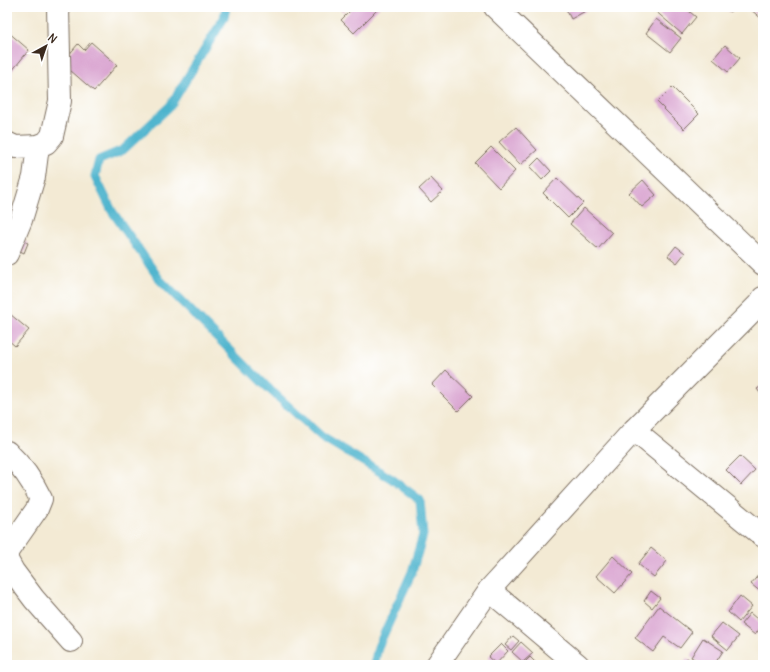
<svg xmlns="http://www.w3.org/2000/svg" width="770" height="672" viewBox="0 0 770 672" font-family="Delius,sans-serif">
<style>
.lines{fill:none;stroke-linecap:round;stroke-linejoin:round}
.stream{stroke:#4eb4cd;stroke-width:9}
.building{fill:#daa6d1}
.minor-casing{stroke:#7b6d5e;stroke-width:24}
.minor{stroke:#fff;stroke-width:22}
</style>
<rect width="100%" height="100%" fill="#fff"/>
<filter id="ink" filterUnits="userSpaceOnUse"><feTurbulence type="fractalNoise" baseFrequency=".025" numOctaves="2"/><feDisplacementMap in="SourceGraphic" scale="8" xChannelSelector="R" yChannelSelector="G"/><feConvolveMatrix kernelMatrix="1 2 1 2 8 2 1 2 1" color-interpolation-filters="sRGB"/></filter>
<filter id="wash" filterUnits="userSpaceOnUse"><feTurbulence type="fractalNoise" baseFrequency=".012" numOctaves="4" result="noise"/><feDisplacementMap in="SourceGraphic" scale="16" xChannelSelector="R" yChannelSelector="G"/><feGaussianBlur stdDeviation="0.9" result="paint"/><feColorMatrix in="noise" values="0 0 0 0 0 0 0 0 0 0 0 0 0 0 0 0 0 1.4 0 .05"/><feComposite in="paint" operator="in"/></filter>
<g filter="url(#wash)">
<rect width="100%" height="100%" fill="#f3ead4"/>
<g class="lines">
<path class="stream" d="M 226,7 L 224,18 L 170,106 L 123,150 L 99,160 L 95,176 L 112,211 L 160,280 L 265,385 L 322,437 L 392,479 L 420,500 L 423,535 L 412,572 L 378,647 L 374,665"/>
</g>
<g id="blocks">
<g class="building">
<path d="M 337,7 L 347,7 L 343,12 Z"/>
<path d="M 354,7 L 380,7 L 354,33 L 341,20 Z"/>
<path d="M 565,7 L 588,7 L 589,9 L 571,19 Z"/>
<path d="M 655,7 L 684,7 L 696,17 L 682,34 L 653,9 Z"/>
<path d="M 723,7 L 733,7 L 730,12 Z"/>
<path d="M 752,7 L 763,7 L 763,20 L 750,9 Z"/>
<path d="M 656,19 L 681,38 L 670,52 L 646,33 Z"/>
<path d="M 7,31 L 29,50 L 7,77 Z"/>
<path d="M 91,42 L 117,65 L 94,91 L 62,63 L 78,44 L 84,50 Z"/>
<path d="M 725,45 L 740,58 L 728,72 L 713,59 Z"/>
<path d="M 672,87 L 699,114 L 684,129 L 657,102 Z"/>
<path d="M 516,127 L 537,150 L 520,165 L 499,142 Z"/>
<path d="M 491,147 L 515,171 L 499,188 L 475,163 Z"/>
<path d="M 539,158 L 551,171 L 542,180 L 530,167 Z"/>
<path d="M 431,178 L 443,191 L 431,202 L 419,189 Z"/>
<path d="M 557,178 L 583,203 L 568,218 L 543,193 Z"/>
<path d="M 643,180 L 656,195 L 642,207 L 629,193 Z"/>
<path d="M 584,208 L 612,233 L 598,249 L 570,224 Z"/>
<path d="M 20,239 L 28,243 L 24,253 L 16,249 Z"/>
<path d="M 676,246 L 685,253 L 677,263 L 668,256 Z"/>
<path d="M 10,314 L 29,330 L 15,346 L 7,339 L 7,317 Z"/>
<path d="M 446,370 L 473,396 L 458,411 L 432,385 Z"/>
<path d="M 763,385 L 763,397 L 757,389 Z"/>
<path d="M 740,456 L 755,470 L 741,485 L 726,470 Z"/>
<path d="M 651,548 L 667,561 L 654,577 L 638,564 Z"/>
<path d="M 613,556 L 632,574 L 615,593 L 596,576 Z"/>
<path d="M 760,573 L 763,576 L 763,591 L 762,593 L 751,584 Z"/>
<path d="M 651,591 L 660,598 L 652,608 L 644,601 Z"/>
<path d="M 740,596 L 752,606 L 739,622 L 728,612 Z"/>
<path d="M 659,606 L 692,632 L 680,648 L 664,637 L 653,652 L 635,638 Z"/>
<path d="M 750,613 L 763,624 L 755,635 L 741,624 Z"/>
<path d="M 722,623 L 739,636 L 728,650 L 711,636 Z"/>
<path d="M 513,636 L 519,641 L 511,650 L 505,645 Z"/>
<path d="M 703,638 L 723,651 L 714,665 L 703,665 L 691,657 Z"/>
<path d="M 521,642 L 533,653 L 523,662 L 512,652 Z"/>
<path d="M 501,644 L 508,651 L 496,664 L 488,657 Z"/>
<path d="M 530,657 L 538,665 L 522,665 Z"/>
<path d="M 687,658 L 696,665 L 682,665 Z"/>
</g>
</g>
</g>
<g filter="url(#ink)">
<use href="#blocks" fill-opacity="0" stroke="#7b6d5e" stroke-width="1"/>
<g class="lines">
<defs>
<g id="minor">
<path d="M 495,7 L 763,264"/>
<path d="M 7,143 L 15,147 L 38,146 L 46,143 L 52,136 L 60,101 L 58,7"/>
<path d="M 7,254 L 21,220 L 34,177 L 38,146"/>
<path d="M 634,430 L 763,536"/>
<path d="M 7,452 C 22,466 32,480 41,499 L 37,509 L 7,552"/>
<path d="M 7,552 L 7,560 L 13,571 L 34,599 L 71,641"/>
<path d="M 489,590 L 578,665"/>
<path d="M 437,665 L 489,590 L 634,430 L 760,303 L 763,298"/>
</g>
</defs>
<use href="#minor" class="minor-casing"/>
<use href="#minor" class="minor"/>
</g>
</g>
<rect width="770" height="672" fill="none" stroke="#fff" stroke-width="24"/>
<g transform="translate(46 46) rotate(40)" stroke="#ffffff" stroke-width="3" paint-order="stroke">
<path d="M0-3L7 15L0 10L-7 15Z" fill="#3b2a1e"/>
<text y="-6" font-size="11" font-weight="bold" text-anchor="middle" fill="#3b2a1e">N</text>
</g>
</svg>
